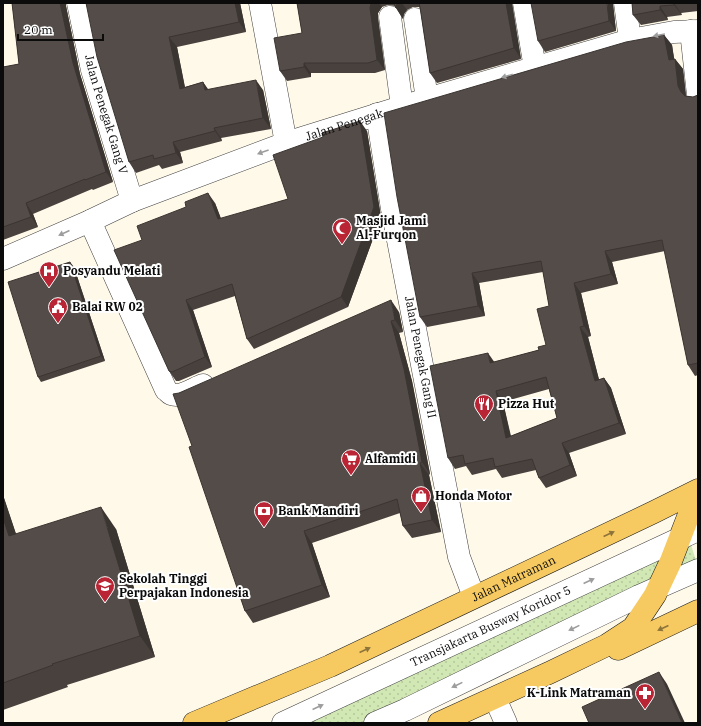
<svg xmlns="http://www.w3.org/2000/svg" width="701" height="726" viewBox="0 0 701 726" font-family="'IBM Plex Serif',serif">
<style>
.grass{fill:url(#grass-dots)}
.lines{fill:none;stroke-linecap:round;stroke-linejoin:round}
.minor-casing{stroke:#3e3e3e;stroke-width:23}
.major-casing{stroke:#1c1c1c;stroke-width:23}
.minor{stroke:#fff;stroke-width:22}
.major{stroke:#f7ca61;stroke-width:22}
.wall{fill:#48413e;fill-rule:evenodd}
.shaded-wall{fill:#3b3532}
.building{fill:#544c48;stroke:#3b3532;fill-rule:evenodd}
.oneway{fill:#9d9d9d}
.oneway2{fill:#8d743a}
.labels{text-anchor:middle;stroke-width:4;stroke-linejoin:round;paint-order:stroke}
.street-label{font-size:12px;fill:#0b0b0b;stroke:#fff}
.poi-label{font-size:12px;font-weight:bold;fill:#0b0b0b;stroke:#fff;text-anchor:start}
</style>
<defs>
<pattern id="grass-dots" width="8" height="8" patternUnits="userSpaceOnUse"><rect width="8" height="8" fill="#d2e8b4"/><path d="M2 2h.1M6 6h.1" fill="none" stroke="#b3c699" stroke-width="1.8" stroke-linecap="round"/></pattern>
</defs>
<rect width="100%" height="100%" fill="#fff9e9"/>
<path class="grass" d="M 688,535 L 698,567 L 375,723 L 283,723 Z"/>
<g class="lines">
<defs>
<g id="minor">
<path id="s1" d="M 78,3 L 92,70 L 132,201"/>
<path d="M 260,3 L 286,143"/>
<path d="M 524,3 L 535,68"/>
<path d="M 625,3 L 630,40"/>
<path d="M 390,17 L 402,107"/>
<path d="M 415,19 L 427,99"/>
<path d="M 691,31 L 698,95"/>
<path id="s2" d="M 377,114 L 392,209 L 459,557 L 474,597"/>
<path d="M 90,221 L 166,390 C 168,391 169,393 171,394 C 181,398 194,388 203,385"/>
<path id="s3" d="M 3,259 L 90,221 L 132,201 L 286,143 L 427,99 L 630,40 L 674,32 L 698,31"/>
<path d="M 498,705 L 506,723"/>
<path id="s4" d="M 283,723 L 698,530"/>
<path d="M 375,723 L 405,710 L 639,596 L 698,570"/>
</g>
<g id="major">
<path d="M 618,649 L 698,611"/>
<path id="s5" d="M 194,723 L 330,666 L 654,512 L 698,490"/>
<path d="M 439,723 L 551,672 L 607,645 L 633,628 L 655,595 L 671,561 L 698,491"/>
</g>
</defs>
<use href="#minor" class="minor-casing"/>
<use href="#major" class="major-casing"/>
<use href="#minor" class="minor"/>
<use href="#major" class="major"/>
</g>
<g class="wall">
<path d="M 12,3 L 66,3 L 66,6 L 80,74 L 113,182 L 93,190 L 92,189 L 33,214 L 38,227 L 3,240 L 3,67 L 19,64 Z"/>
<path d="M 86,3 L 240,3 L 246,32 L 177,47 L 185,87 L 203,82 L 208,89 L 263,90 L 271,129 L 221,138 L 222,141 L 180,152 L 183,163 L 162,169 L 159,165 L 136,173 L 129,162 Z"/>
<path d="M 297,3 L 512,3 L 521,59 L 437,83 L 430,73 L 420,8 L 419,7 L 413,7 L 407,10 L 404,14 L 403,19 L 395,6 L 388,5 L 382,7 L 378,13 L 378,18 L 385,70 L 375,73 L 311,73 L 311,77 L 287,81 L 280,71 L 302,33 Z"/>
<path d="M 632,3 L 698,3 L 698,11 L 681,13 L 682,15 L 667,17 L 668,20 L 641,25 L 633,15 Z"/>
<path d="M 613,5 L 616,31 L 545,52 L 538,41 Z"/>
<path d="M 664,35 L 672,45 L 674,59 L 675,59 L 683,69 L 686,96 L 693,97 L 698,95 L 698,375 L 695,376 L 688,365 L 665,251 L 612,262 L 618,284 L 581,293 L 591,336 L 588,337 L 599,380 L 604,378 L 611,388 L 626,434 L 569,453 L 577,476 L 546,488 L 539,478 L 536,470 L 502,478 L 496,469 L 472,475 L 466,466 L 455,469 L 448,458 L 494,362 L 539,350 L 546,345 L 549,306 L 543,272 L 479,283 L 485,316 L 427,327 L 420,317 ZM 549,389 L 557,418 L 511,436 L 503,402 Z"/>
<path d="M 367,131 L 381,217 L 348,307 L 254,349 L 247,339 L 235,296 L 193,310 L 212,367 L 179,381 L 176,381 L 169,371 L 142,240 L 215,203 L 221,219 L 288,199 Z"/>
<path d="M 74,267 L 105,361 L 41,382 L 38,377 Z"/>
<path d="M 399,312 L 403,332 L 399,333 L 412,381 L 430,474 L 429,475 L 441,532 L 412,538 L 403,526 L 400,513 L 312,543 L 330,597 L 253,623 L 245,611 L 192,446 L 179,393 Z"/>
<path d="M 3,495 L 16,534 L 116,529 L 155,657 L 67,685 L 68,687 L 3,710 Z"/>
</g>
<g class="shaded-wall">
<path d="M 60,3 L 66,3 L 66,6 L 80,74 L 113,182 L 106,172 L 73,63 Z"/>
<path d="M 235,3 L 240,3 L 246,32 L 239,22 Z"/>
<path d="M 371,3 L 379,3 L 382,7 L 378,13 L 378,18 L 385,70 L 377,60 L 370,8 Z"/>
<path d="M 397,3 L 402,3 L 407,10 L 404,14 L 403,19 L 396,8 Z"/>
<path d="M 506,3 L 512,3 L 521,59 L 514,48 Z"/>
<path d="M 607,3 L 613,3 L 616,31 L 609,21 Z"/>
<path d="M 674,3 L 681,13 L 682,15 L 674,5 Z"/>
<path d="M 660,6 L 667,17 L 668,20 L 660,10 Z"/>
<path d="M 664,35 L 672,45 L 676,70 L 669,60 Z"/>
<path d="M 169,37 L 177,47 L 187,99 L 180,89 Z"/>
<path d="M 675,59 L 683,69 L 686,96 L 681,92 L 678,86 Z"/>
<path d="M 304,63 L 311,73 L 311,77 L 304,67 Z"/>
<path d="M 256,80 L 263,90 L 271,129 L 263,118 Z"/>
<path d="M 203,82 L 210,93 L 205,90 Z"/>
<path d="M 360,121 L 367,131 L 381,217 L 348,307 L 341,297 Z"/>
<path d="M 214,128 L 221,138 L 222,141 L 215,131 Z"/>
<path d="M 173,142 L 180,152 L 183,163 L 176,153 Z"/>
<path d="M 208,193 L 215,203 L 225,229 L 218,219 Z"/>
<path d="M 26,203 L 33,214 L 38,227 L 31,217 Z"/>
<path d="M 605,251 L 612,262 L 618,284 L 611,274 Z"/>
<path d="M 70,262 L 74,267 L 105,361 L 101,356 Z"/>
<path d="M 472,273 L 479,283 L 485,316 L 478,306 Z"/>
<path d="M 574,283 L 581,293 L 591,336 L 584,326 Z"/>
<path d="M 186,300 L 193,310 L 212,367 L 205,357 Z"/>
<path d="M 391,300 L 399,312 L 403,332 L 395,320 Z"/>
<path d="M 391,321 L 399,333 L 412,381 L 430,474 L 422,462 Z"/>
<path d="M 580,327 L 588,337 L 602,391 L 595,381 Z"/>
<path d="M 488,353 L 495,363 L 490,363 Z"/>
<path d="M 604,378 L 611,388 L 626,434 L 619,423 Z"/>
<path d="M 496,391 L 503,402 L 513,448 L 506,438 Z"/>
<path d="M 562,443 L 569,453 L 577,476 L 570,465 Z"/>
<path d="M 420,463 L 429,475 L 441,532 L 432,520 Z"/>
<path d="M 3,495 L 24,558 L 9,536 L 3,518 Z"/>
<path d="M 101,507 L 116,529 L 155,657 L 140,636 Z"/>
<path d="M 304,531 L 312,543 L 330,597 L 322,585 Z"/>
<path d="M 659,672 L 667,684 L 685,723 L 682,723 Z"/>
</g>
<g class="building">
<path d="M 12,3 L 60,3 L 73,63 L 106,172 L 85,180 L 85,179 L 26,203 L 31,217 L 3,227 L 3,67 L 19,64 Z"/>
<path d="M 86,3 L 235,3 L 239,22 L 169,37 L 180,89 L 203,82 L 205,90 L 256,80 L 263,118 L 214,128 L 215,131 L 173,142 L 176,153 L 154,159 L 153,155 L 129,162 L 97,57 Z"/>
<path d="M 297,3 L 371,3 L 370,8 L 377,60 L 368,63 L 304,63 L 304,67 L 280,71 L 274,38 L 302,33 Z"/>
<path d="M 394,3 L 397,3 L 396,8 Z"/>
<path d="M 419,3 L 506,3 L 514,48 L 430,73 L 420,7 Z"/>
<path d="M 531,3 L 607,3 L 609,21 L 538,41 Z"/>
<path d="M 632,3 L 674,3 L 674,5 L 660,6 L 660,10 L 633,15 Z"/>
<path d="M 664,35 L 669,60 L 675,59 L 678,86 L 681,92 L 685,96 L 693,97 L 698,95 L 698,363 L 688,365 L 662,240 L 605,251 L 611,274 L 574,283 L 584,326 L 580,327 L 595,381 L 604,378 L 619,423 L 562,443 L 570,465 L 539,478 L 532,459 L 495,467 L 493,458 L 465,464 L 463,455 L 448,458 L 430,366 L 488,353 L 490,363 L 539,350 L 538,347 L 546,345 L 537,309 L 549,306 L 541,261 L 472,273 L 478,306 L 420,317 L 397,197 L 384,113 L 626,42 ZM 546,377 L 557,418 L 506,438 L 496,391 Z"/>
<path d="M 360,121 L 374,207 L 341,297 L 247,339 L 232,284 L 186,300 L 205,357 L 172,372 L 169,371 L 114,250 L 142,240 L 137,226 L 186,207 L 185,202 L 208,193 L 218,219 L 288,199 L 273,155 L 323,137 L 322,133 Z"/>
<path d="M 70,262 L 101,356 L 38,377 L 8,282 Z"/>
<path d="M 391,300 L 395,320 L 391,321 L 404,369 L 422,462 L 420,463 L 432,520 L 403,526 L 397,499 L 304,531 L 322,585 L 245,611 L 189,447 L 192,446 L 173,394 L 179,393 Z"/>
<path d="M 101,507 L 140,636 L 52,664 L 53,665 L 3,683 L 3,518 L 9,536 Z"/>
<path d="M 659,672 L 682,723 L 589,723 L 582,707 Z"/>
</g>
<defs><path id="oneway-solid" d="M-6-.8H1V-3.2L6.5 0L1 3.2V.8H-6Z"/></defs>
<g class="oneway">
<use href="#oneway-solid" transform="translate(659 35) rotate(170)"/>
<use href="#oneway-solid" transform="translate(507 76) rotate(164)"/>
<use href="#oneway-solid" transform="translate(263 152) rotate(160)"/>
<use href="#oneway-solid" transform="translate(64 233) rotate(156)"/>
<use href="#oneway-solid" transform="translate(589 581) rotate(-25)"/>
<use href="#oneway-solid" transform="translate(574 628) rotate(154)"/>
<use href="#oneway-solid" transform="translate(457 685) rotate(154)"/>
<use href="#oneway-solid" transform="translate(318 707) rotate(-25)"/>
</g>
<g class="oneway2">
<use href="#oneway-solid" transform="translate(609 534) rotate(-25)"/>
<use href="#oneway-solid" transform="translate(663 628) rotate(155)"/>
<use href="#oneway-solid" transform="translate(365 650) rotate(-25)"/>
</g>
<defs>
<symbol id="mosque-pin" viewBox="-11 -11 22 30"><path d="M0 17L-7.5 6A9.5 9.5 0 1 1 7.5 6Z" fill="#b92535" stroke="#fff"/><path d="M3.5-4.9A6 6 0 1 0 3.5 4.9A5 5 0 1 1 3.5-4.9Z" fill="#fff"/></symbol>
<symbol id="hospital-pin" viewBox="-11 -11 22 30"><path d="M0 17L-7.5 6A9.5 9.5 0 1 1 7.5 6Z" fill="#b92535" stroke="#fff"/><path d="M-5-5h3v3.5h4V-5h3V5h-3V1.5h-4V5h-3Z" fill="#fff"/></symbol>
<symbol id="civic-pin" viewBox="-11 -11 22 30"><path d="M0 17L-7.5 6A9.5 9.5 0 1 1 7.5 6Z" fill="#b92535" stroke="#fff"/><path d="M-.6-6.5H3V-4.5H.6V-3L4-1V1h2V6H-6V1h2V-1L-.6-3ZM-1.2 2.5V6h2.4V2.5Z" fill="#fff"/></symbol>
<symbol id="restaurant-pin" viewBox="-11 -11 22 30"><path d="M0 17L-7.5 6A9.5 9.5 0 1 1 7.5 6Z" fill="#b92535" stroke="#fff"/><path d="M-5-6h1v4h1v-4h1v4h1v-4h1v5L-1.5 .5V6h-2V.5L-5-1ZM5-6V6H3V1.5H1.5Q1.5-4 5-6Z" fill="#fff"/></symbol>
<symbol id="supermarket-pin" viewBox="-11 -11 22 30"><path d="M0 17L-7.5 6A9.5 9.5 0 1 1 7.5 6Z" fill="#b92535" stroke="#fff"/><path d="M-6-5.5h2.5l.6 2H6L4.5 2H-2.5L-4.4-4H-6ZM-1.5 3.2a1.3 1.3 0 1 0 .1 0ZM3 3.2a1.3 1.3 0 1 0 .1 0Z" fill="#fff"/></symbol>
<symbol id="shop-pin" viewBox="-11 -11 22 30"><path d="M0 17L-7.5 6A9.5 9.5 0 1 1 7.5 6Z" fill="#b92535" stroke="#fff"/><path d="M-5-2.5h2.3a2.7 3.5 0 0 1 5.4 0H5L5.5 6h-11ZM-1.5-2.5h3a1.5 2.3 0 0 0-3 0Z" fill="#fff"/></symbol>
<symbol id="bank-pin" viewBox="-11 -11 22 30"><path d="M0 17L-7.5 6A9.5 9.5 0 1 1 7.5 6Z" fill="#b92535" stroke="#fff"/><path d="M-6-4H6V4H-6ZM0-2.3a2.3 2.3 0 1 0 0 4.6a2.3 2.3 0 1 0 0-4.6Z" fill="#fff"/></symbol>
<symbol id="university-pin" viewBox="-11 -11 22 30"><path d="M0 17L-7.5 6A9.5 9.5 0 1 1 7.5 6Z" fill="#b92535" stroke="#fff"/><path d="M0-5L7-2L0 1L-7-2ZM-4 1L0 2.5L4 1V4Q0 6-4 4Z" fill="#fff"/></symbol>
<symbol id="pharmacy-pin" viewBox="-11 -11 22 30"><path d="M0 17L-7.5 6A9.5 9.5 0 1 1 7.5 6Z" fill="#b92535" stroke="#fff"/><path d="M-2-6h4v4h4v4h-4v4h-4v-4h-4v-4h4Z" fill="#fff"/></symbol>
</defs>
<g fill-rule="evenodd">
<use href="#mosque-pin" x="331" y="217" width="22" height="30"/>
<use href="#hospital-pin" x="38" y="260" width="22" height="30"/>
<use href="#civic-pin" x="47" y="296" width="22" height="30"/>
<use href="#restaurant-pin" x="473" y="393" width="22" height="30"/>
<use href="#supermarket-pin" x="340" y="448" width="22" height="30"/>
<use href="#shop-pin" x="410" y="485" width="22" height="30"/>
<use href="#bank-pin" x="253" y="500" width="22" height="30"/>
<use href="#university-pin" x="94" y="575" width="22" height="30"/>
<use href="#pharmacy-pin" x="634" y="682" width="22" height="30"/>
</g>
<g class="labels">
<g class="street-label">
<text dy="4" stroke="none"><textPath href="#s1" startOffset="115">Jalan Penegak Gang V</textPath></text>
<text dy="4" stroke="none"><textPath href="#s3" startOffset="367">Jalan Penegak</textPath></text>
<text dy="4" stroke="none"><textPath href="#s2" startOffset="247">Jalan Penegak Gang II</textPath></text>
<text dy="4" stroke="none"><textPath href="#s5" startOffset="351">Jalan Matraman</textPath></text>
<text dy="4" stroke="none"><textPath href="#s4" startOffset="229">Transjakarta Busway Koridor 5</textPath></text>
</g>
<g class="poi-label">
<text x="356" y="225">Masjid Jami<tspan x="356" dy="14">Al-Furqon</tspan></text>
<text x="63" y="275">Posyandu Melati</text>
<text x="72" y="311">Balai RW 02</text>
<text x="498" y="408">Pizza Hut</text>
<text x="365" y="463">Alfamidi</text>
<text x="435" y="500">Honda Motor</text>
<text x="278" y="515">Bank Mandiri</text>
<text x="119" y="583">Sekolah Tinggi<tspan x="119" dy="14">Perpajakan Indonesia</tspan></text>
<text x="631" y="697" text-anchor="end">K-Link Matraman</text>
</g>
</g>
<rect width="701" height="726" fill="none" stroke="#0b0b0b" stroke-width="8"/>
<path d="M18 34v6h85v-6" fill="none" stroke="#0b0b0b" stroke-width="2"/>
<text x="24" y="34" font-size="12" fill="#0b0b0b" stroke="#ffffff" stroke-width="3" paint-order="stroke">20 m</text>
</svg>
